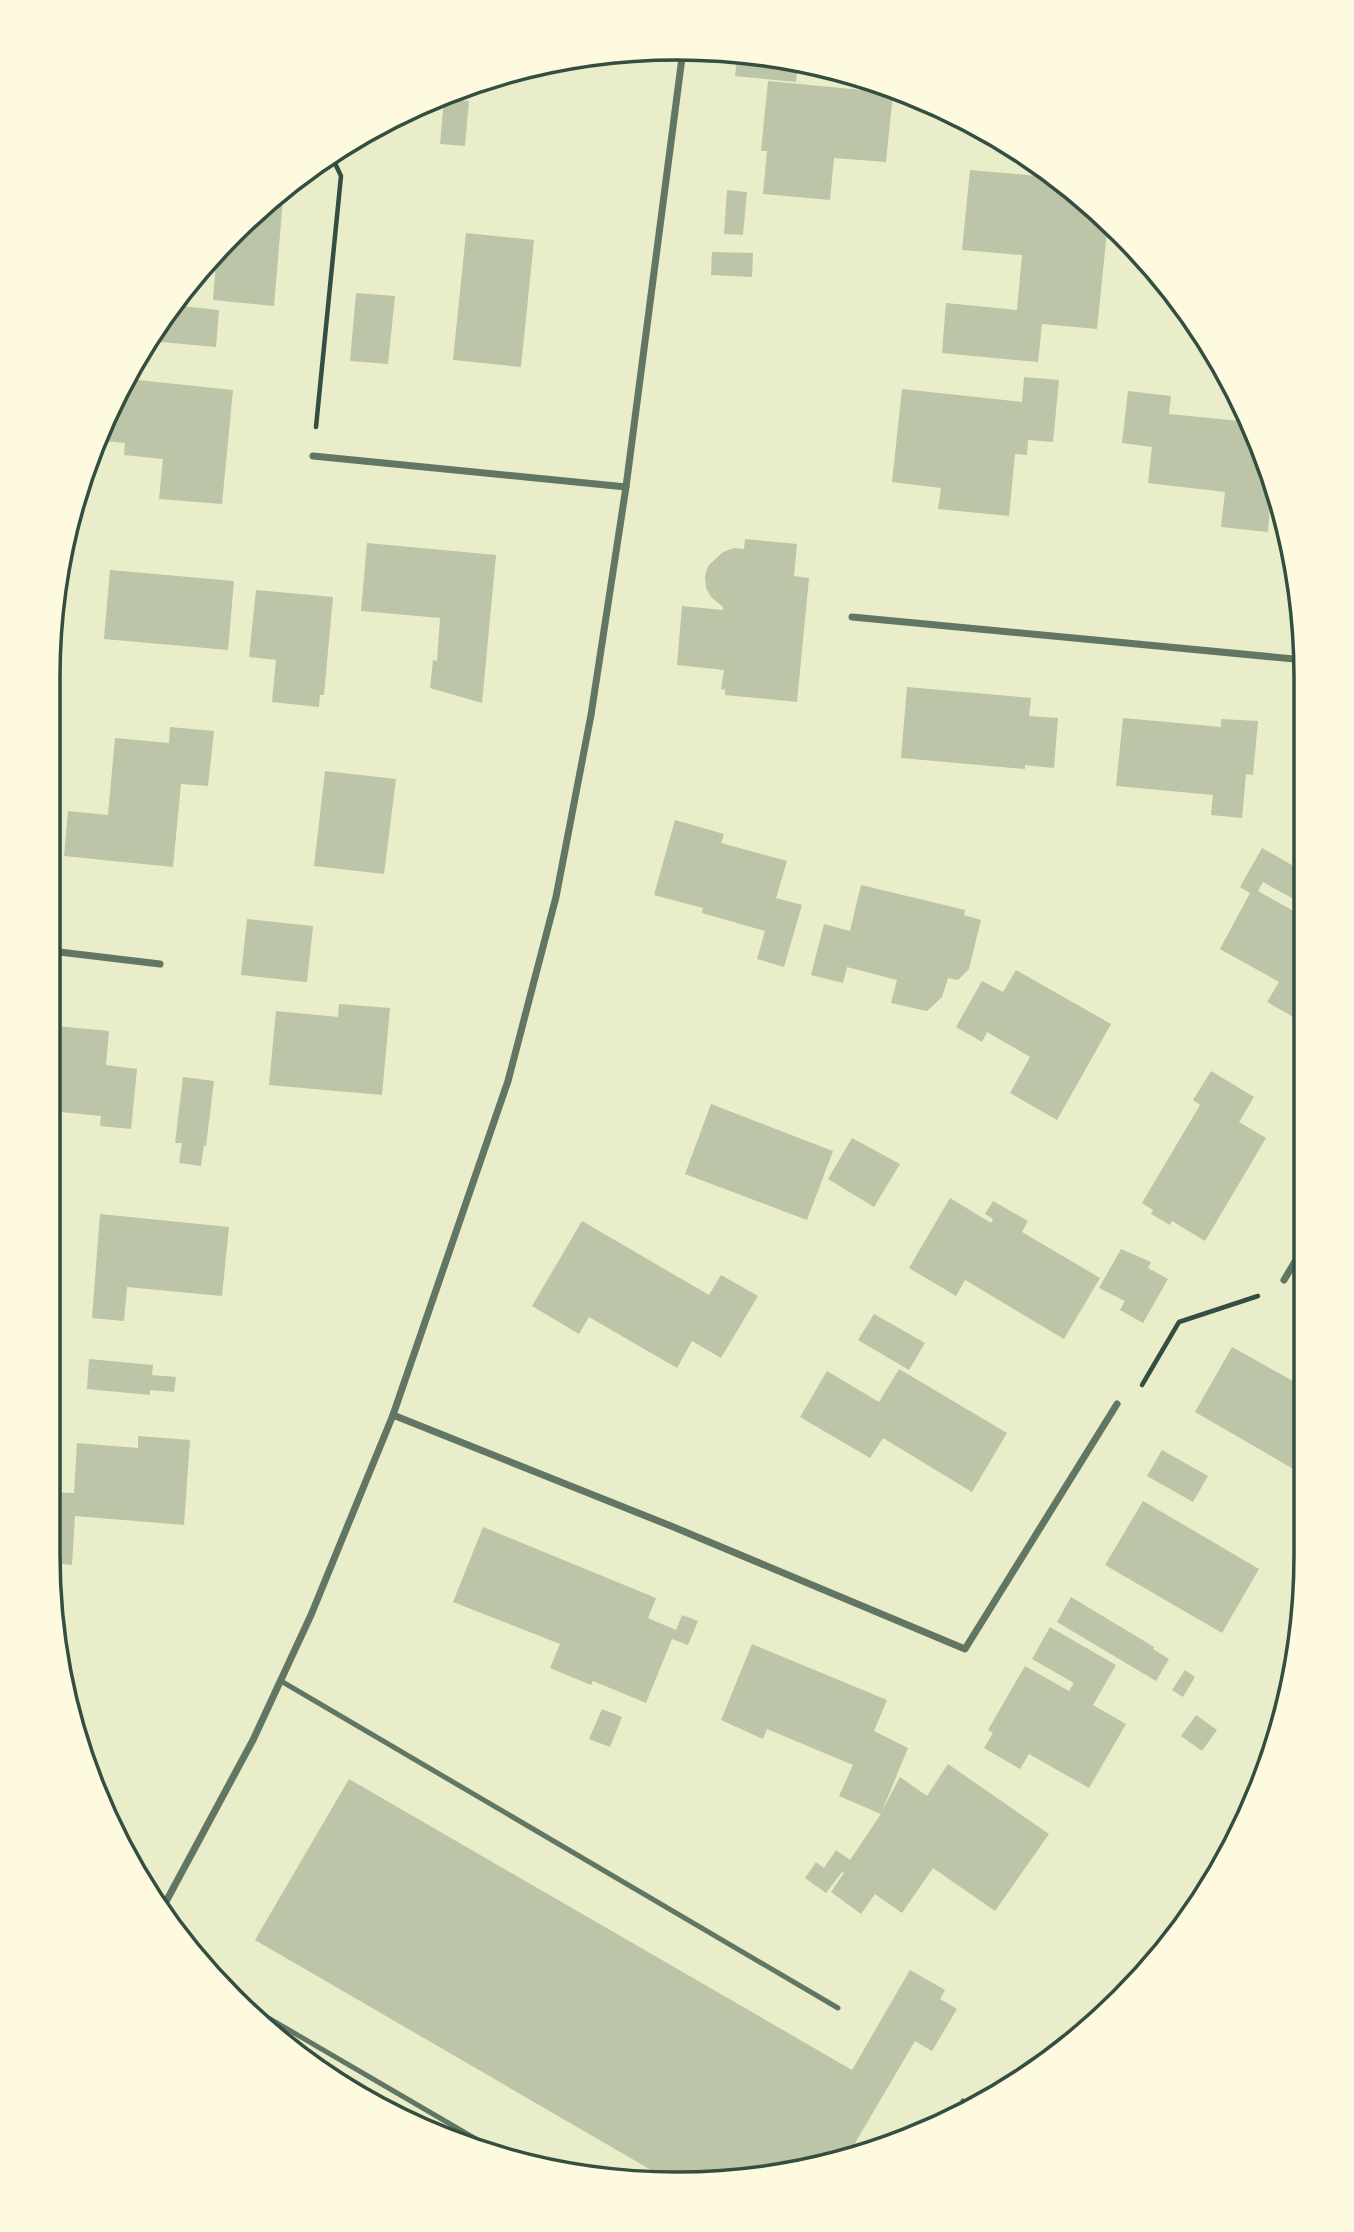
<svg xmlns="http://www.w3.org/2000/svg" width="1354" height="2232" viewBox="0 0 1354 2232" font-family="'DejaVu Sans',sans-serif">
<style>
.building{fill:#bcc5a7}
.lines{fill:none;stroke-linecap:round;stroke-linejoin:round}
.path{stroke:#344e41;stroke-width:4.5}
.service{stroke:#617663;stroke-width:5}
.minor{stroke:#617663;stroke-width:7}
.rim{fill:none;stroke:#344e41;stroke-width:3.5}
</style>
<rect width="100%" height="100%" fill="#e9edc9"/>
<g class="building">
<path d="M 738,52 L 798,62 L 796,82 L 735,76 Z"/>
<path d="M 768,81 L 893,93 L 886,162 L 834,158 L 830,200 L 763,194 L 767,151 L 761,151 Z"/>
<path d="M 444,99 L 469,101 L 465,146 L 440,144 Z"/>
<path d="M 970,170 L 1061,178 L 1108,222 L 1097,329 L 1042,324 L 1038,362 L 942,353 L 946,303 L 1017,310 L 1022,255 L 962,250 Z"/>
<path d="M 284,187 L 274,306 L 213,300 L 217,251 L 261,204 Z"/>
<path d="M 727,190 L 747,192 L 743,235 L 724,234 Z"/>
<path d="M 466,233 L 534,240 L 521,367 L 453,360 Z"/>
<path d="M 712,252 L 753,253 L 752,277 L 711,275 Z"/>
<path d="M 356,293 L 395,296 L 388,364 L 350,361 Z"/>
<path d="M 171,305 L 219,310 L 216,347 L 150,341 Z"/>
<path d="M 1024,377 L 1059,380 L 1053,442 L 1028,440 L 1027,455 L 1015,454 L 1009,516 L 938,509 L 941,488 L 892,482 L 902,389 L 1022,402 Z"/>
<path d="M 128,379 L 233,390 L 222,504 L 159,499 L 163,459 L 124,455 L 125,443 L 94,440 Z"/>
<path d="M 1128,391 L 1171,396 L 1169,414 L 1250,422 L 1273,474 L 1268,532 L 1221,527 L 1225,492 L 1148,483 L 1152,447 L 1122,443 Z"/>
<path d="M 745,539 L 797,544 L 794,576 L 809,578 L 797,702 L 725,695 L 725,689 L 721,690 L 724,670 L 677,665 L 682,606 L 723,610 L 723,607 L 711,597 L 706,588 L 705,577 L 708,566 L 723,552 L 734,548 L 744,549 Z"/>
<path d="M 367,543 L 496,555 L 482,703 L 430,688 L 433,660 L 437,661 L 440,618 L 361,611 Z"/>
<path d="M 110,570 L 234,581 L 228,650 L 104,639 Z"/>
<path d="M 256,590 L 333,597 L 324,695 L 320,695 L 319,707 L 272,702 L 276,660 L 249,657 Z"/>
<path d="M 907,687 L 1031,698 L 1029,716 L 1058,718 L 1054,768 L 1025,765 L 1025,769 L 901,758 Z"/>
<path d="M 1123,718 L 1221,727 L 1221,719 L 1258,721 L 1253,775 L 1246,774 L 1242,818 L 1211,815 L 1213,795 L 1116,786 Z"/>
<path d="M 170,727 L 214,731 L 208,786 L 181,784 L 173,867 L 64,856 L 68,811 L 108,815 L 115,738 L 169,743 Z"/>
<path d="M 325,771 L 396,779 L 384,874 L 314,866 Z"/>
<path d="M 675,820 L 724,834 L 721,843 L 787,861 L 776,898 L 802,905 L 784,967 L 757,959 L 765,931 L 702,913 L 703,908 L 654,895 Z"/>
<path d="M 1262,848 L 1304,872 L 1304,892 L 1299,902 L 1263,882 L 1258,891 L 1304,917 L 1304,1023 L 1267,1002 L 1279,982 L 1220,949 L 1250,893 L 1240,887 Z"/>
<path d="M 861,885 L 965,910 L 964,915 L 981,920 L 969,969 L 958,980 L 948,978 L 942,997 L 927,1011 L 891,1003 L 897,980 L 847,967 L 843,983 L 811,975 L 824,924 L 850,931 Z"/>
<path d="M 247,919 L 313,926 L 307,982 L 241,975 Z"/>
<path d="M 1016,970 L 1111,1024 L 1057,1120 L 1010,1093 L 1030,1057 L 987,1032 L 982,1042 L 956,1027 L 982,981 L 1003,992 Z"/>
<path d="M 339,1004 L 390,1008 L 382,1095 L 269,1085 L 276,1011 L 338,1017 Z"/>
<path d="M 56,1026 L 109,1031 L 106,1065 L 137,1069 L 131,1129 L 100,1126 L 101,1116 L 50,1111 L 50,1039 L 54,1039 Z"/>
<path d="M 1211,1071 L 1254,1097 L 1239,1122 L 1266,1138 L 1205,1241 L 1172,1221 L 1170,1225 L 1151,1214 L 1153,1210 L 1142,1203 L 1200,1105 L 1193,1100 Z"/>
<path d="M 183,1077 L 214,1081 L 206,1146 L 204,1145 L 201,1166 L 179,1163 L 182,1143 L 175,1143 Z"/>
<path d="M 711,1104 L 833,1151 L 807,1220 L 685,1174 Z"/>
<path d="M 852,1138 L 900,1164 L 874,1207 L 828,1179 Z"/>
<path d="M 950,1198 L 991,1223 L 993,1219 L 985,1214 L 993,1201 L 1028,1221 L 1022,1232 L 1100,1278 L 1064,1339 L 965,1280 L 956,1296 L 909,1268 Z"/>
<path d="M 100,1214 L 229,1227 L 222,1296 L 127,1287 L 124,1321 L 92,1318 Z"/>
<path d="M 582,1221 L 709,1295 L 721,1275 L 758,1296 L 721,1358 L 692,1341 L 677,1368 L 589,1317 L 579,1334 L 532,1306 Z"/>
<path d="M 1121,1249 L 1151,1262 L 1148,1268 L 1168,1279 L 1143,1323 L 1120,1310 L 1125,1301 L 1099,1288 Z"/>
<path d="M 874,1314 L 925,1343 L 909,1370 L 858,1340 Z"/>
<path d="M 1232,1347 L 1302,1386 L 1302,1474 L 1195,1412 Z"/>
<path d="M 89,1359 L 153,1365 L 152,1375 L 176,1377 L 174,1392 L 150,1390 L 150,1395 L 87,1389 Z"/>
<path d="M 899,1369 L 1007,1433 L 972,1492 L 883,1438 L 870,1458 L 800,1417 L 827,1371 L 879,1402 Z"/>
<path d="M 138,1436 L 190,1440 L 184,1525 L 75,1516 L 72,1565 L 48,1562 L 48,1492 L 74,1493 L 77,1443 L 138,1448 Z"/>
<path d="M 1162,1450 L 1208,1476 L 1193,1502 L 1147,1476 Z"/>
<path d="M 1143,1501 L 1259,1569 L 1222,1633 L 1105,1565 Z"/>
<path d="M 483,1527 L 656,1598 L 648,1618 L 676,1630 L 682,1615 L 698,1621 L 688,1645 L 672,1639 L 646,1703 L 593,1681 L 591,1685 L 550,1668 L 560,1644 L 453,1602 Z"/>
<path d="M 1071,1597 L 1154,1647 L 1153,1649 L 1169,1659 L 1156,1681 L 1057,1622 Z"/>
<path d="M 1050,1627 L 1116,1665 L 1093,1705 L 1126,1724 L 1089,1788 L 1029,1754 L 1020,1769 L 984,1748 L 993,1733 L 988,1730 L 1025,1666 L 1069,1691 L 1074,1683 L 1032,1659 Z"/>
<path d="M 752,1644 L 887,1700 L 874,1731 L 908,1748 L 882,1811 L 900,1777 L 927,1796 L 948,1764 L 1049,1834 L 995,1911 L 933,1868 L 902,1913 L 875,1894 L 861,1914 L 831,1892 L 844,1873 L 842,1872 L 826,1893 L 805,1878 L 816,1862 L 824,1868 L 836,1850 L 850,1860 L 881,1814 L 839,1796 L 853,1765 L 767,1729 L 763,1739 L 721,1720 Z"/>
<path d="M 1185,1670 L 1195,1677 L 1183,1697 L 1172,1690 Z"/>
<path d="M 602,1709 L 622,1717 L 610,1747 L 589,1739 Z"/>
<path d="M 1196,1715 L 1217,1730 L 1202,1751 L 1181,1736 Z"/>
<path d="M 349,1779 L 852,2070 L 910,1970 L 945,1990 L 940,1999 L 957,2009 L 932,2051 L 915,2041 L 851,2150 L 859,2155 L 677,2185 L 255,1940 Z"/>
</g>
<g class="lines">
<g class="path">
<path d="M 316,427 L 341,176 L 332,157 L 327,156"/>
<path d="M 1142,1385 L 1179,1322 L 1258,1296"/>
</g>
<g class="service">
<path d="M 281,1681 L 838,2008"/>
<path d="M 253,2009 L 505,2156"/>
<path d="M 963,2101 L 971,2106"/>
</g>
<g class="minor">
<path d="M 313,456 L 626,487"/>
<path d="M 852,617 L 1305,660"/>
<path d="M 51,951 L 160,964"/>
<path d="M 1284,1280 L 1303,1248"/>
<path d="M 393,1415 L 671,1526 L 965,1649 L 1117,1404"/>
<path d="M 162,1909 L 253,1740 L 311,1615 L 393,1415 L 508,1081 L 556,897 L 591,715 L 626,487 L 683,50"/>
</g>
</g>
<path d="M0 0H1354V2232H0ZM677 60H677A617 617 0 0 1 1294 677V1555A617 617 0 0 1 677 2172H677A617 617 0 0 1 60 1555V677A617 617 0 0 1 677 60Z" fill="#fefae0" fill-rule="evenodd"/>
<path class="rim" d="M677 60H677A617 617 0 0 1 1294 677V1555A617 617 0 0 1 677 2172H677A617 617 0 0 1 60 1555V677A617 617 0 0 1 677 60Z"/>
</svg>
